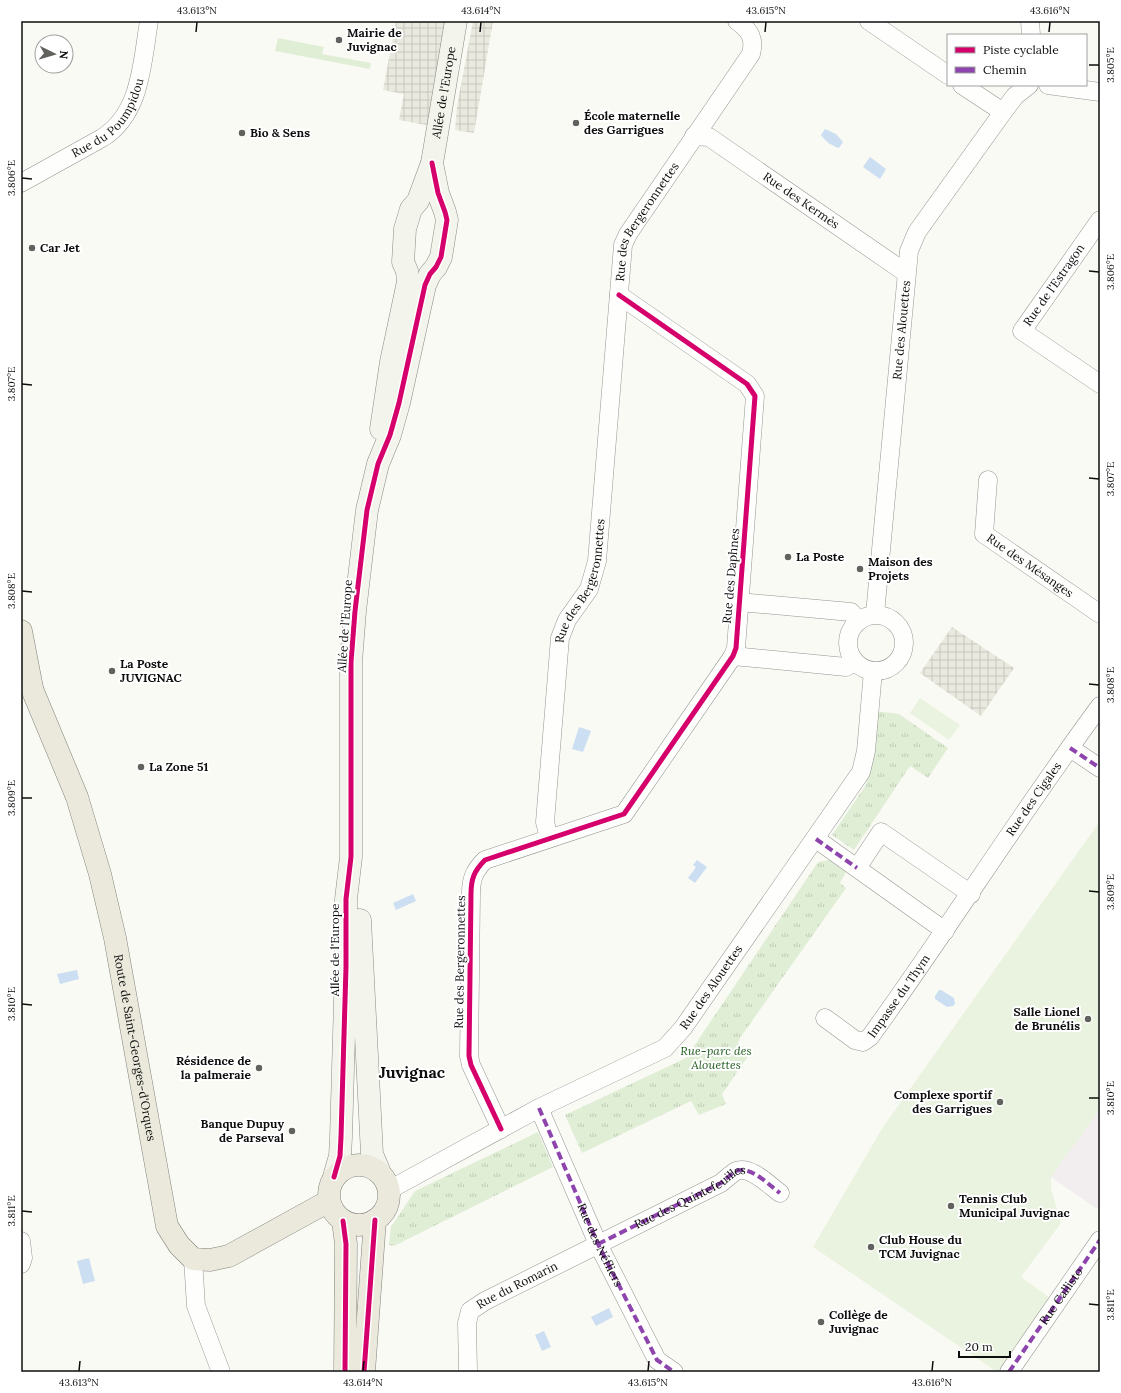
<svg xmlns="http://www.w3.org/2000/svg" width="1121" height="1393" viewBox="0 0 1121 1393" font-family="Lora,serif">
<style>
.industrial{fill:#f2edef}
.grass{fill:#e0eed6}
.park{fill:url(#park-tufts)}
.pitch{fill:#eaf3df}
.plaza{fill:url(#plaza-grid)}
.water{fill:#ccdef1}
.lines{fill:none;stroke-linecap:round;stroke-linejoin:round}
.street-casing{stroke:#949492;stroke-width:19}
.secondary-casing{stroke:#8b8b88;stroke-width:23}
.primary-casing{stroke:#82827f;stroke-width:23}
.street{stroke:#fefefd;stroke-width:18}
.secondary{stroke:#f3f4eb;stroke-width:22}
.primary{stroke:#eae9db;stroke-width:22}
.quiet{stroke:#8e44ad;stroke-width:4;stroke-dasharray:8 4;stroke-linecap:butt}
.cycleway-casing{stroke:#fff;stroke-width:8}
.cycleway{stroke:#d6006c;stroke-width:5}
.ticks{fill:none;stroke:#0e0e0e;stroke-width:1.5}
.poi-dot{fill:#61615e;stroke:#fff;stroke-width:1.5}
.labels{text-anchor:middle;stroke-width:4;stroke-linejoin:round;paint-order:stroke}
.poi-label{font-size:12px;font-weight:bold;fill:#0e0e0e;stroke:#fff;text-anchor:start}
.street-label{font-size:12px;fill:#0e0e0e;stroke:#fff}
.park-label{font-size:12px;font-style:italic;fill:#266024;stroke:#fff}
.district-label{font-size:16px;font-weight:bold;fill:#0e0e0e;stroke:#fff}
.neatline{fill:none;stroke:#0e0e0e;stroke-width:1.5}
.ticks-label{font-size:10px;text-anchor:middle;fill:#0e0e0e}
</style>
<defs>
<pattern id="park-tufts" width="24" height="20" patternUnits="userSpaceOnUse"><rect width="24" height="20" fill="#e0eed6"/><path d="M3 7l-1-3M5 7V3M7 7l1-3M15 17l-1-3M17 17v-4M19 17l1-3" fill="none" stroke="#bfcbb6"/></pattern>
<pattern id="plaza-grid" width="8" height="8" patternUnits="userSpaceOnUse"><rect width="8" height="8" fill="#eae9df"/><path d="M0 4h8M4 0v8" fill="none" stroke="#c8c7be"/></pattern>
</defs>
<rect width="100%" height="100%" fill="#fafaf4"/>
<path class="industrial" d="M 1100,1109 L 1100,1205 L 1097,1209 L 1051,1177 Z"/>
<path class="grass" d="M 278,38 L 324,47 L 322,54 L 371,63 L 370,69 L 275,51 Z"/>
<g class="park">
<path d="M 876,711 L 899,714 L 948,748 L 928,778 L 910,766 L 854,850 L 832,835 L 866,785 Z"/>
<path d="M 829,860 L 846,872 L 840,883 L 846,888 L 740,1038 L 738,1043 L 751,1052 L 722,1094 L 726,1104 L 699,1115 L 691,1101 L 582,1153 L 565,1115 L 686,1058 L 818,862 Z"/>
<path d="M 538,1132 L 553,1167 L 394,1246 L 389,1245 L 391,1227 L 415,1191 Z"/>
</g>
<g class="pitch">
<path d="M 920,698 L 960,725 L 949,740 L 910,713 Z"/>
<path d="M 1100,821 L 1100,1109 L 1051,1177 L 1051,1189 L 1061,1223 L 1021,1277 L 1050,1298 L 1008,1361 L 997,1372 L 813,1247 L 883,1127 Z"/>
</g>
<g class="plaza">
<path d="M 396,21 L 451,21 L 431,126 L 399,120 L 404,94 L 383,90 Z"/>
<path d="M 473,21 L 493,21 L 474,133 L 455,130 L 457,106 Z"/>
<path d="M 952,627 L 1014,668 L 981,716 L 920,673 Z"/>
</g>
<g class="water">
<path d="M 825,129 L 836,134 L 843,142 L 839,148 C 832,146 826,142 821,135 Z"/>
<path d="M 870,157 L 886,169 L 880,179 L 863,167 Z"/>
<path d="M 579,727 L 591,731 L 583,752 L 572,749 Z"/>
<path d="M 697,860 L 707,867 L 695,883 L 688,878 L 696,867 L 693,865 Z"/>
<path d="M 413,894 L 416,901 L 396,910 L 393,903 Z"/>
<path d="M 77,970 L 79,979 L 60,984 L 57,974 Z"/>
<path d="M 939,990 L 941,990 L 954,998 L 955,1004 L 953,1006 L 947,1007 L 935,999 L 935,996 Z"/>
<path d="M 89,1258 L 95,1281 L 83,1284 L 77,1261 Z"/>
<path d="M 609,1308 L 613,1317 L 596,1326 L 591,1317 Z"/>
<path d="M 544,1331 L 551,1347 L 542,1351 L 535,1335 Z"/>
</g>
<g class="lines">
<defs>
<g id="street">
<path d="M 869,21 L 948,75"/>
<path d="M 1030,21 L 1031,35"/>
<path d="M 962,85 L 1003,112"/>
<path d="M 1048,85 L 1100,92"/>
<path id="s1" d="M 694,136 L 709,137 L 906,273"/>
<path id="s2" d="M 21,183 L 102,138 C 141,114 142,63 149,21"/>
<path d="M 1100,220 L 1022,331 L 1100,384"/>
<path id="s3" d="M 988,480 L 984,534 L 1100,614"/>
<path d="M 739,602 L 851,612 L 858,621"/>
<path id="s4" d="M 875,614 L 909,251 L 917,232 L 1003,112 L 1015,96 L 1029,85"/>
<circle cx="876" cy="643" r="28"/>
<path d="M 733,656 L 846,667 L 854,662"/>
<path d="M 1070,748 L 1100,768"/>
<path id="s5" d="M 549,838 L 545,822 L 560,638 L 567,620 L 589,589 L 597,561 L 623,245 L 628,234 L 751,54 C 755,39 750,30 737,21"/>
<path d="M 816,839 L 945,931"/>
<path d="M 857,868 L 881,832 L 971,894"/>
<path id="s6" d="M 825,1018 L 855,1040 L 863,1042 L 870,1037 C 949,928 1020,814 1100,706"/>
<path d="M 539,1108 L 598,1244 L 657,1360 L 674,1372"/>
<path d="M 501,1129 L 471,1065 L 469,1056 L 471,894 C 471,879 474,871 485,860 L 624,814 L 733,656 L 736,648 L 755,396 L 747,384 L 619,295"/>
<path id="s7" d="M 389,1190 L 539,1108 L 665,1048 L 683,1028 L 861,772 L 866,751 L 873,671"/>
<path d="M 21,1241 L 23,1258 L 21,1264"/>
<path d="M 193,1259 L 196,1306 L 221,1372"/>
<path id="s8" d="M 468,1372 L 467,1323 L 470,1311 L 485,1301 L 721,1183 C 726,1179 731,1174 736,1171 C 750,1165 769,1185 780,1193"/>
<path d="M 1009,1372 L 1100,1240"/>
</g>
<g id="secondary">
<path id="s9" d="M 381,429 L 391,362 L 408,282 L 407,271 L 403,262 L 405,229 L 411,209 L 418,201 L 432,163 L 456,21"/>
<path d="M 360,920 L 372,1154 L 380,1173"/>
<path d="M 334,1177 L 340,1156 L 341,1137 L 346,967 L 346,899 L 351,857 L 351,662 L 355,611 L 367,510 L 378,464 L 390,435 L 399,403 L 425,285 L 430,274 L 436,267 L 441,257 L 447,220 L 445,212 L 438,193 L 432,163"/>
</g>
<g id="primary">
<path d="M 21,631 L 32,688"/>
<path id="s10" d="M 21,673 L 32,689 L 77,797 L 100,874 L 115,938 L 167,1226 L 179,1245 L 193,1259 L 210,1260 L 229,1256 L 329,1201"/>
<circle cx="359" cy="1195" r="30"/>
<path d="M 343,1221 L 346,1244 L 345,1372"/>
<path d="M 364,1372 L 375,1220"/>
</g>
</defs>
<use href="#street" class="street-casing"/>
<use href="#secondary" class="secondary-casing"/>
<use href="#primary" class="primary-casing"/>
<use href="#street" class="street"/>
<use href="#secondary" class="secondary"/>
<use href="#primary" class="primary"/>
<g class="quiet">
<path d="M 1070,748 L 1100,768"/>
<path d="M 816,839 L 857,868"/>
<path id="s11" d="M 539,1108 L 598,1244 L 657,1360 L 674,1372"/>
<path id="s12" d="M 598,1244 L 721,1183 C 726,1179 731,1174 736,1171 C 750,1165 769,1185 780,1193"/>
<path id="s13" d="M 1009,1372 L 1100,1240"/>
</g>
<defs>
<g id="cycleway">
<path d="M 501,1129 L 471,1065 L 469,1056 L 471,894 C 471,879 474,871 485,860 L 624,814 L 733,656 L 736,648 L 755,396 L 747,384 L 619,295"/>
<path d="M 334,1177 L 340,1156 L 341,1137 L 346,967 L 346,899 L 351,857 L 351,662 L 355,611 L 367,510 L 378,464 L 390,435 L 399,403 L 425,285 L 430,274 L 436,267 L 441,257 L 447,220 L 445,212 L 438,193 L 432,163"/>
<path d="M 343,1221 L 346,1244 L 345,1372"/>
<path d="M 364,1372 L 375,1220"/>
</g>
</defs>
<use href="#cycleway" class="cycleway-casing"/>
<use href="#cycleway" class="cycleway"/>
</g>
<path class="ticks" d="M 196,32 L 197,22M 480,32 L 481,22M 765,32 L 766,22M 1049,32 L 1050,22M 1089,65 L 1099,65M 22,178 L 32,179M 1089,271 L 1099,272M 22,384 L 32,385M 1089,478 L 1099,479M 22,591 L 32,592M 1089,684 L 1099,685M 22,798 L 32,798M 1089,891 L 1099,892M 22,1004 L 32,1005M 1089,1098 L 1099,1098M 22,1211 L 32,1212M 1089,1304 L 1099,1305M 79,1371 L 80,1361M 363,1371 L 364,1361M 648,1371 L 649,1361M 932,1371 L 933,1361"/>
<g class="poi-dot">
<circle cx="339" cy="40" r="4"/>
<circle cx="576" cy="123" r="4"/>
<circle cx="242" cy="133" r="4"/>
<circle cx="32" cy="248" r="4"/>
<circle cx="788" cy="557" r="4"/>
<circle cx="860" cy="569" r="4"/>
<circle cx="112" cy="671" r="4"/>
<circle cx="141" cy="767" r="4"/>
<circle cx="1088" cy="1019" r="4"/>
<circle cx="259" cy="1068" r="4"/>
<circle cx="1000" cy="1102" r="4"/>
<circle cx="292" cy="1131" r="4"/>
<circle cx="951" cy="1206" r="4"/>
<circle cx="871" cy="1247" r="4"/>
<circle cx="821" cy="1322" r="4"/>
</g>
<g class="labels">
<g class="poi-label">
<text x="347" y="37">Mairie de<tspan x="347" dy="14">Juvignac</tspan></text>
<text x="584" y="120">École maternelle<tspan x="584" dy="14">des Garrigues</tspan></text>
<text x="250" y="137">Bio &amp; Sens</text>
<text x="40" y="252">Car Jet</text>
<text x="796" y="561">La Poste</text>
<text x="868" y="566">Maison des<tspan x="868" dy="14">Projets</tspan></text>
<text x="120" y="668">La Poste<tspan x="120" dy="14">JUVIGNAC</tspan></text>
<text x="149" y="771">La Zone 51</text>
<text x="1080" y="1016" text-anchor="end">Salle Lionel<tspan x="1080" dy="14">de Brunélis</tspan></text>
<text x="251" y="1065" text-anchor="end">Résidence de<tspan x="251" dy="14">la palmeraie</tspan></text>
<text x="992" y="1099" text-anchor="end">Complexe sportif<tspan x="992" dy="14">des Garrigues</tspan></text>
<text x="284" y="1128" text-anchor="end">Banque Dupuy<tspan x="284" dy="14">de Parseval</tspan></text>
<text x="959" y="1203">Tennis Club<tspan x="959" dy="14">Municipal Juvignac</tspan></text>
<text x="879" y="1244">Club House du<tspan x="879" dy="14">TCM Juvignac</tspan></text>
<text x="829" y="1319">Collège de<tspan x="829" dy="14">Juvignac</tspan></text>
</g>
<g class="street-label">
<text dy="4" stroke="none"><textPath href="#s9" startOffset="347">Allée de l'Europe</textPath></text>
<text dy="4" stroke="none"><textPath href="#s2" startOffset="112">Rue du Poumpidou</textPath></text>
<text dy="4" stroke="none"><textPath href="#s1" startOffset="127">Rue des Kermès</textPath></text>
<text dy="4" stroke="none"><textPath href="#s5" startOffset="635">Rue des Bergeronnettes</textPath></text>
<text transform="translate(1054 285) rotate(-55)" y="4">Rue de l'Estragon</text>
<text dy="4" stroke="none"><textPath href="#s4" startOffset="285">Rue des Alouettes</textPath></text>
<text dy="4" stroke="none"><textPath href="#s3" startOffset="110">Rue des Mésanges</textPath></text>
<text transform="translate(731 576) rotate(-85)" y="4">Rue des Daphnes</text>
<text dy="4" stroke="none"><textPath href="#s5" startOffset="263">Rue des Bergeronnettes</textPath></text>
<text transform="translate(345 626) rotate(-86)" y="4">Allée de l'Europe</text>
<text dy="4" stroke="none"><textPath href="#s6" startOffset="343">Rue des Cigales</textPath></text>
<text transform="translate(335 950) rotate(-90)" y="4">Allée de l'Europe</text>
<text transform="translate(460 962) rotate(-89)" y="4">Rue des Bergeronnettes</text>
<text dy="4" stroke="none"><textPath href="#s7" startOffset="387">Rue des Alouettes</textPath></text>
<text dy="4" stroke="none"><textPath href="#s6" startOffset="104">Impasse du Thym</textPath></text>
<text dy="4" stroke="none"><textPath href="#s10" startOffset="394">Route de Saint-Georges-d'Orques</textPath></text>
<text dy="4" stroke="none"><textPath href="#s12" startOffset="104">Rue des Quintefeuilles</textPath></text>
<text dy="4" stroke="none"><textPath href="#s11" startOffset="150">Rue des Néfliers</textPath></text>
<text dy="4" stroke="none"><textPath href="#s8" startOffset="115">Rue du Romarin</textPath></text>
<text dy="4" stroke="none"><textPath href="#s13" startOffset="92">Rue Callisto</textPath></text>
</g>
<g class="park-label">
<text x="716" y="1055">Rue-parc des<tspan x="716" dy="14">Alouettes</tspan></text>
</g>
<g class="district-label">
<text x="412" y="1078">Juvignac</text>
</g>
</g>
<rect width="1121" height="1393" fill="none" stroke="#ffffff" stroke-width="44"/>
<rect x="947" y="34" width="140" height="52" fill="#ffffff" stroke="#9f9f9f"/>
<rect x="955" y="47" width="20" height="6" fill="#d6006c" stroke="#9f9f9f"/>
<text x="983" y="54" font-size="12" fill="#0e0e0e">Piste cyclable</text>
<rect x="955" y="67" width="20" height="6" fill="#8e44ad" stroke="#9f9f9f"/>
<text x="983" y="74" font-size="12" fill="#0e0e0e">Chemin</text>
<g transform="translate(54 54) rotate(95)"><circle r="19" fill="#ffffff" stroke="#9f9f9f"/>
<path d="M0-3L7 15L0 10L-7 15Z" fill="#61615e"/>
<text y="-6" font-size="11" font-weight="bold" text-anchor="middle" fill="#0e0e0e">N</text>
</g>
<path d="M959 1351v6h51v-6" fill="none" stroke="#0e0e0e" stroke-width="2"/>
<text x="965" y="1351" font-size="12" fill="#0e0e0e" stroke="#ffffff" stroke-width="3" paint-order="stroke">20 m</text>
<rect x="22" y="22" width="1077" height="1349" class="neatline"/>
<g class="ticks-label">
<text x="197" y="14">43.613°N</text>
<text x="481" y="14">43.614°N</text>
<text x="766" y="14">43.615°N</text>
<text x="1050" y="14">43.616°N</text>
<text transform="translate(1110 65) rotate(-90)" y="4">3.805°E</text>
<text transform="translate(11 178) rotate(-90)" y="4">3.806°E</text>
<text transform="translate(1110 272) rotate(-90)" y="4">3.806°E</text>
<text transform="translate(11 384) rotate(-90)" y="4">3.807°E</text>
<text transform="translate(1110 479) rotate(-90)" y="4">3.807°E</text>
<text transform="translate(11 591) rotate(-90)" y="4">3.808°E</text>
<text transform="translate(1110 685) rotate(-90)" y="4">3.808°E</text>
<text transform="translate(11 798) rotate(-90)" y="4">3.809°E</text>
<text transform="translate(1110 892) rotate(-90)" y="4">3.809°E</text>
<text transform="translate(11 1004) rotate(-90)" y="4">3.810°E</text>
<text transform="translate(1110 1098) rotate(-90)" y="4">3.810°E</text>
<text transform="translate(11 1211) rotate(-90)" y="4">3.811°E</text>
<text transform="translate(1110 1305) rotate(-90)" y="4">3.811°E</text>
<text x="79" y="1386">43.613°N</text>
<text x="363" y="1386">43.614°N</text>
<text x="648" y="1386">43.615°N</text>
<text x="932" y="1386">43.616°N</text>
</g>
</svg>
